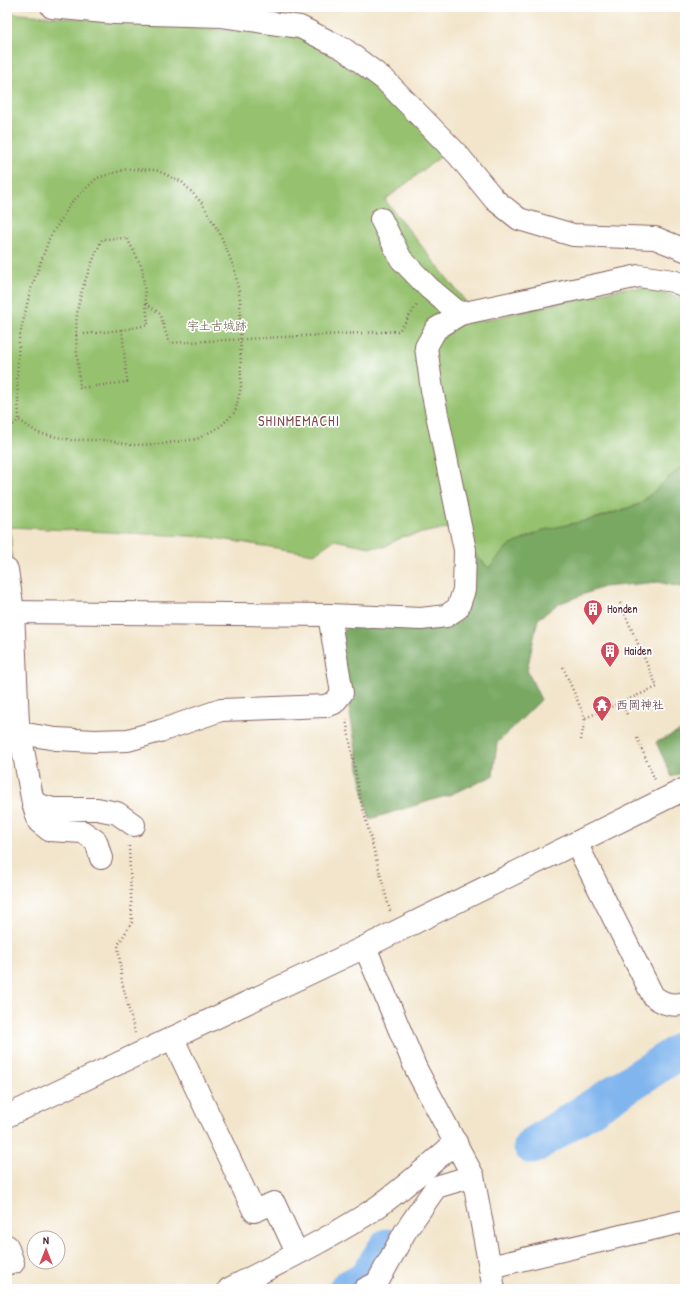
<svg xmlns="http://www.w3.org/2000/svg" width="692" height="1296" viewBox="0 0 692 1296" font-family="'Patrick Hand','Klee One',sans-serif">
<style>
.green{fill:#96c26f;stroke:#70704d}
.forest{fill:#78a862;stroke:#616446}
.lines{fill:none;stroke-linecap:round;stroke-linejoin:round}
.river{stroke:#80b5ee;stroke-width:37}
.minor-casing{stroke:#856463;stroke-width:24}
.path{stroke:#856463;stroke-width:2.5;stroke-dasharray:1 3;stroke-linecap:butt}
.minor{stroke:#fff;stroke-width:22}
.labels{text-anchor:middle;stroke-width:3.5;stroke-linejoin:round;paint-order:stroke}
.park-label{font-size:12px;fill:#655843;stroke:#fff}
.poi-label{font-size:12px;fill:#4a1f2b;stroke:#fff;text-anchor:start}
.quarter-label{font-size:14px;letter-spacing:1px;fill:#80474b;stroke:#fff}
</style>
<rect width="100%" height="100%" fill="#fff"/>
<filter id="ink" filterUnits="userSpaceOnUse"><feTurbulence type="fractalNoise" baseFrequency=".025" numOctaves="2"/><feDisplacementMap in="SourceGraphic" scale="8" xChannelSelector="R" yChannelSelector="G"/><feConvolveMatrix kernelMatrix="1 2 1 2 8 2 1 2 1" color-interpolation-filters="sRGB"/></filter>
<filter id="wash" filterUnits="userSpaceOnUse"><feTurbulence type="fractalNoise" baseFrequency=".012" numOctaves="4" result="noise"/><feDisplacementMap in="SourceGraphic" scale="16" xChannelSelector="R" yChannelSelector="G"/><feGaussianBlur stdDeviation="0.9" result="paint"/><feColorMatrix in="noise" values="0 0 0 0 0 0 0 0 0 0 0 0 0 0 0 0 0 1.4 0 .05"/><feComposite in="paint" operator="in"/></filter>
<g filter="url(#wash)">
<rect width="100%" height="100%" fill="#f2e5cb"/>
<path class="green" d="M 7,13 L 301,36 L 379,87 L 449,150 L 385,200 L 481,321 L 623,288 L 645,288 L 685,299 L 685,463 L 640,504 L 507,547 L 489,568 L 447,528 L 402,537 L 384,547 L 370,547 L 334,540 L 314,554 L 208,537 L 10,527 L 15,606 L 7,606 Z"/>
<g class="forest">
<path d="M 685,463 L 685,588 L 658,582 L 603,587 L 558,604 L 538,619 L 527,670 L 541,700 L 497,743 L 493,776 L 449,795 L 370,819 L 364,797 L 338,643 L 340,632 L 348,628 L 452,625 L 467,608 L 470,550 L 489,568 L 507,547 L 543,530 L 598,518 L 640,504 Z"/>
<path d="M 685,729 L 685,771 L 672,777 L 656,742 Z"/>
</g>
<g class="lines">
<g class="river">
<path d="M 532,1146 L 685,1048"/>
<path d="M 347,1289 L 367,1278 L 387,1247"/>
</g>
</g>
</g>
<g filter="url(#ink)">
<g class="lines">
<defs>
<g id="minor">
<path d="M 52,7 L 115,13 L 222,16 L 300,27 L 344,49 L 385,80 L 458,155 L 495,200 L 519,219 L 573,235 L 655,238 L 685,250"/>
<path d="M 381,219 L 401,259 L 429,288 L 460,314"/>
<path d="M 7,570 L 13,611 L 18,723 L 7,722"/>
<path d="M 7,612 L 329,615 L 421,619 L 446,616 L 458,608 L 464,590 L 465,550 L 432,390 L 426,347 L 436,329 L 460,314 L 639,276 L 673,281 L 685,286"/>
<path d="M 18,723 L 33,803 L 39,822 L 49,830 L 83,832 L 96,841 L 101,858"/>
<path d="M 20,733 L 56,739 L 95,741 L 128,740 L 160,731 L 221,710 L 325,706 L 334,703 L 342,693 L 329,615"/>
<path d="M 33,803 L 53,809 L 97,809 L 117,813 L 134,825"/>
<path d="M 576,843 L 653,996 C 663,1004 673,1007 685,1003"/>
<path d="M 365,947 L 416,1069 L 473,1176 L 494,1289"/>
<path d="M 173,1039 L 254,1211 L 274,1203 L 297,1253"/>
<path d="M 7,1116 L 365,947 L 685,789"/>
<path d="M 7,1246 L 13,1263"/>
<path d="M 490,1267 L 685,1221"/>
<path d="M 229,1289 C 277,1264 331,1238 376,1208 C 404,1188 430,1165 456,1142"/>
<path d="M 365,1289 L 377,1283 L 405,1232 L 436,1187 L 473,1176"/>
</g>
</defs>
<use href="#minor" class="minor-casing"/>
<g class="path">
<path d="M 146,303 L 148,325 L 122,330 L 127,382 L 80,388 C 78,360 73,330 79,302 C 84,280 93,260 102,239 L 127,238 L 142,267 L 146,303 L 160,314 L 169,343 L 399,331 L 417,305"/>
<path d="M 76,335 L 121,330"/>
<path d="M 7,430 L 19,420 L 38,433 L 71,440 L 105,440 L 132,445 L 161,444 L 197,439 L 221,426 L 235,412 L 241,387 L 240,300 L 235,270 L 221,236 L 202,203 L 182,182 L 156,170 L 127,169 L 97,178 L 72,202 L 49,239 L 30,292 L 19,339 L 17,378 L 19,420"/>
<path d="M 620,603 L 657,687 L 622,702"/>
<path d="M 563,667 L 585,718 L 622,702 L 628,717"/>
<path d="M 346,719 L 360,798 L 390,911"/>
<path d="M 637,738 L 655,780"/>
<path d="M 581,740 L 585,718"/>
<path d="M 129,846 L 132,922 L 118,945 L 122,982 L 135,1033"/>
</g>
<use href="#minor" class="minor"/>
</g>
</g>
<defs>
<symbol id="building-pin" viewBox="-11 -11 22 30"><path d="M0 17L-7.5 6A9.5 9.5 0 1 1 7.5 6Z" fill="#d1495b" stroke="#fff"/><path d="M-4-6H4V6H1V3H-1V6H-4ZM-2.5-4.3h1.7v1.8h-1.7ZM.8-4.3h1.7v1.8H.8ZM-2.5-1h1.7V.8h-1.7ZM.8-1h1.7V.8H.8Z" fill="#fff"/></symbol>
<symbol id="temple-pin" viewBox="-11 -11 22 30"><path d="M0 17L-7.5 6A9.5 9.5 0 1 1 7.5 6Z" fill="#d1495b" stroke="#fff"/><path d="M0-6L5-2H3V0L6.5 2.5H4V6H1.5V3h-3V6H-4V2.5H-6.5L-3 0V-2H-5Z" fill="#fff"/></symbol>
</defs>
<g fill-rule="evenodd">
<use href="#building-pin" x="582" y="598" width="22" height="30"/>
<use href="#building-pin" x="599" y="640" width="22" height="30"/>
<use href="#temple-pin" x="591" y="694" width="22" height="30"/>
</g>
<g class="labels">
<g class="park-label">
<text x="217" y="330">宇土古城跡</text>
</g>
<g class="poi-label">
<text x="607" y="613">Honden</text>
<text x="624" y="655">Haiden</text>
<text x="616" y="709">西岡神社</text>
</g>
<g class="quarter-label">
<text x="299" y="426">SHINMEMACHI</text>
</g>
</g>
<rect width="692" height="1296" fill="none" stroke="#fff" stroke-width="24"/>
<g transform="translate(46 1250)"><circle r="19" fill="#ffffff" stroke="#b7a5aa"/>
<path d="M0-3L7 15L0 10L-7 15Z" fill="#d1495b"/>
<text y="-6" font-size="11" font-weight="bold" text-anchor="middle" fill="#4a1f2b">N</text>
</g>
</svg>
